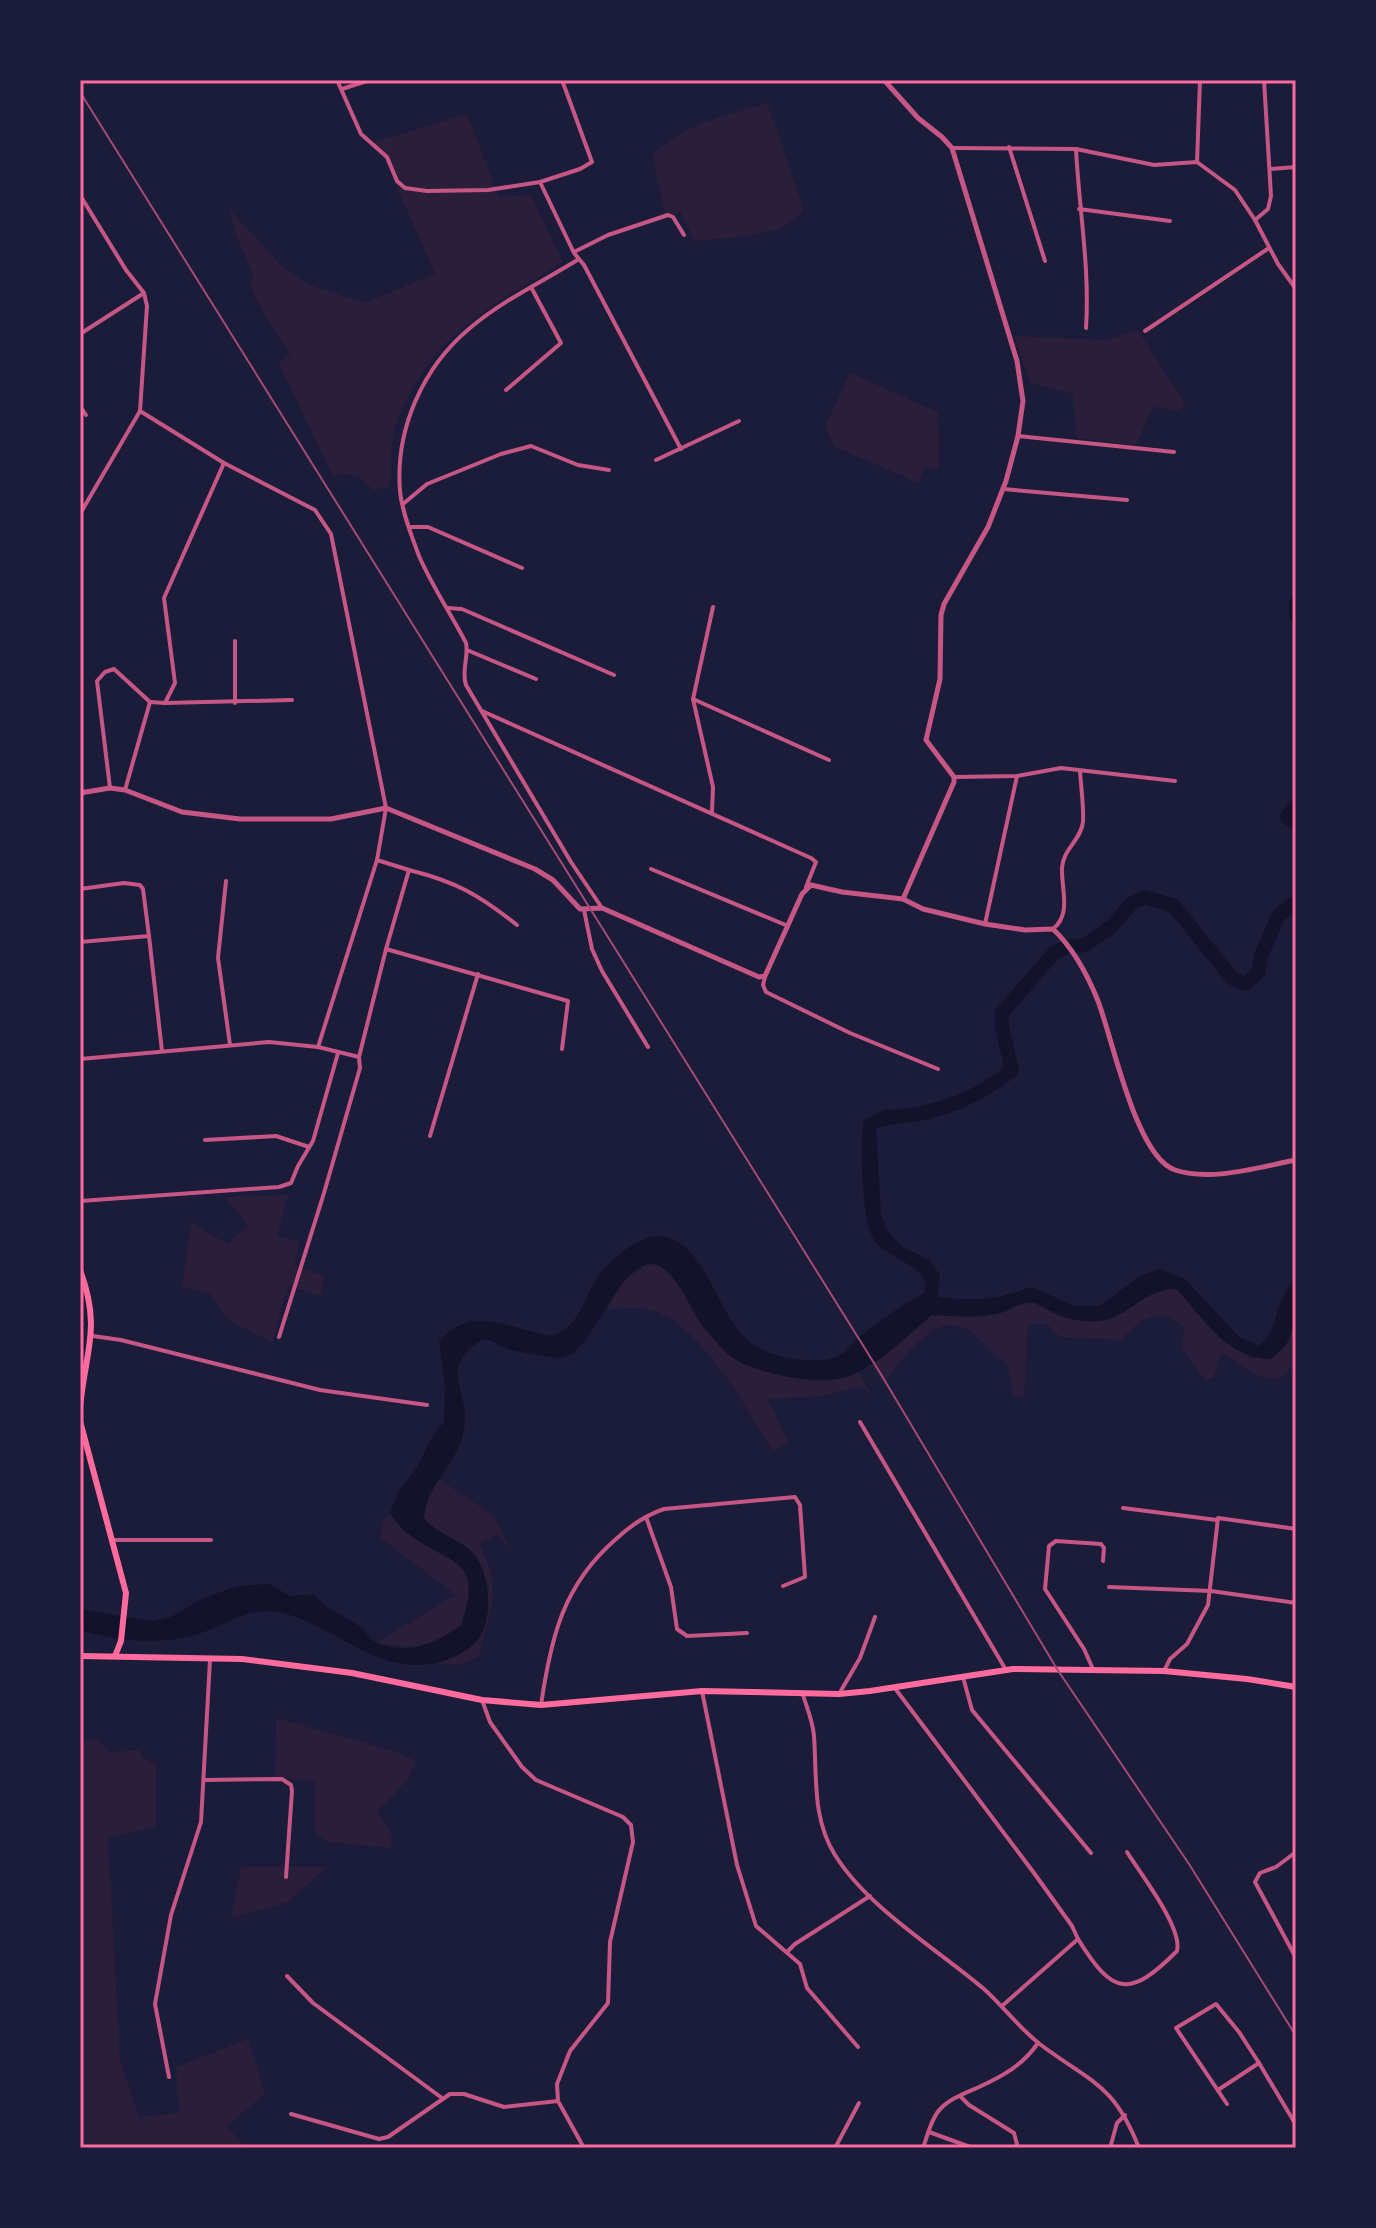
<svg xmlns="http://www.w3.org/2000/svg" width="1376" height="2228" viewBox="0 0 1376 2228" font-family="'Alegreya Sans',sans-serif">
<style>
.green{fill:#2a1e3b}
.water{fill:#12122b}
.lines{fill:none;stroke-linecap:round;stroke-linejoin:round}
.river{stroke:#12122b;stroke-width:14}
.minor{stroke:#c65784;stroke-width:4}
.tertiary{stroke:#c65784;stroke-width:5}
.secondary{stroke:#ff6b9d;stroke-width:6}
.rail{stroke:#a44b75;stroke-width:2}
.neatline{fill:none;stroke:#ff6b9d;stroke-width:3}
</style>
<rect width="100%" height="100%" fill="#1b1b3a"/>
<g class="green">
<path d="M 767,103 L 804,211 C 780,239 730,237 695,241 L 680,211 L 674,215 L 665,212 L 652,156 C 679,125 729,115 767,103 Z"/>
<path d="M 467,114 L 499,197 L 531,195 L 563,262 C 503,299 444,327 411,392 C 402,409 394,425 392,444 C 390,458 391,473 390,487 L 373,490 L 357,475 L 332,474 L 278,362 L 290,354 C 274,330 258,308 249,281 L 254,277 L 235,232 L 229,209 L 280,264 L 307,284 L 364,303 L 435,274 L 384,158 L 368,144 Z"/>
<path d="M 1138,330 L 1185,403 L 1180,410 L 1153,407 L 1136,445 L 1076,438 L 1073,394 L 1030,383 L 1014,336 L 1107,340 Z"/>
<path d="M 850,373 L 938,412 L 939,469 L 925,467 L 919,483 L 835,447 L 825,427 Z"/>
<path d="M 288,1195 L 277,1236 L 300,1241 L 294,1266 L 325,1276 L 320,1296 L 288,1286 L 272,1342 L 230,1321 L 209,1293 L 182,1287 L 191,1223 L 228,1244 L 248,1225 L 225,1197 Z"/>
<path d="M 647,1264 C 677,1264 687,1305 702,1325 C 709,1334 719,1346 727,1353 C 741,1367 761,1368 779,1374 C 803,1383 834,1383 858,1372 L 871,1393 L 859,1387 L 822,1396 L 768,1399 L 788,1441 L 773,1451 C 747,1410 701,1323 651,1310 C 638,1307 621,1309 607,1309 L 623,1282 Z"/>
<path d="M 1162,1288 L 1176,1289 L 1223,1341 L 1253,1359 L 1290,1338 L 1293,1311 L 1296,1307 C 1296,1328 1303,1386 1267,1378 C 1251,1375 1235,1361 1222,1353 L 1213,1378 L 1205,1380 L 1181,1348 L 1184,1328 C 1159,1303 1141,1319 1121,1340 L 1060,1337 L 1047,1324 L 1028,1324 L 1024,1397 L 1013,1396 L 1008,1365 C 993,1355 988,1346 976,1336 C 935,1301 905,1361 883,1383 L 871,1364 L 884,1356 L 932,1315 L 984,1317 L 1007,1311 L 1023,1303 L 1033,1302 L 1059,1315 L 1115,1317 L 1150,1293 Z"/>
<path d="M 439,1479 L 493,1515 L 511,1550 L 497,1535 L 479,1544 C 505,1593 488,1607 480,1656 L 461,1665 L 437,1664 L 475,1643 L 489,1589 L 484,1576 L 473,1553 L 435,1529 L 424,1518 L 429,1493 Z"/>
<path d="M 390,1513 C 395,1520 400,1527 406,1532 C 447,1566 486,1555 461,1625 C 426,1650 417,1649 376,1643 L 456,1595 L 381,1538 L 382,1523 Z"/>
<path d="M 276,1718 L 394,1751 L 416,1761 L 407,1780 L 377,1812 L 392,1835 L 391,1848 L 327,1842 L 315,1831 L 315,1782 L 275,1776 Z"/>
<path d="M 97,1739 L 111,1752 L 140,1750 L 142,1758 L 156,1764 L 156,1826 L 108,1838 L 120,2060 L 139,2117 L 179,2113 L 176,2067 L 248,2039 L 265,2094 L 227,2126 L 245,2148 L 80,2148 L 80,1743 Z"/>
<path d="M 241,1867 L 327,1867 L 288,1902 L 231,1918 Z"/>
</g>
<path class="water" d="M 886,1109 L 911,1115 L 906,1121 L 876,1128 L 881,1216 L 888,1231 L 901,1246 L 929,1260 L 940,1275 L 938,1297 C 978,1301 993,1301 1031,1287 L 1075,1306 L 1100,1306 L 1140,1276 L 1159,1269 L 1185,1279 L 1239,1337 L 1259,1346 C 1281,1328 1274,1298 1296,1279 C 1296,1294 1295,1326 1289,1339 C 1286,1347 1277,1353 1271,1359 C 1228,1359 1203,1318 1177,1289 C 1143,1288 1130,1318 1099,1321 C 1084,1322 1070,1320 1056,1314 C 1049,1311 1042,1305 1034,1303 C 1022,1300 1011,1310 1000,1313 C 977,1318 955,1316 932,1315 C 908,1335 884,1360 854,1374 C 838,1381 824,1380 807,1379 C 785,1378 742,1368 727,1353 C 719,1345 709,1334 702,1325 C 691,1311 672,1260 649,1264 C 613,1270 592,1358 559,1358 C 555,1358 514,1351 511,1350 C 501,1347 494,1340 483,1339 C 433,1371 474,1391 463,1434 C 456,1465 426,1485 424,1518 C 438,1536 461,1539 473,1553 C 491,1573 495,1625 474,1644 C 458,1659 433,1666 412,1665 C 363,1662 328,1623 282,1613 C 250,1606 229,1623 201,1633 C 164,1646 116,1641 80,1630 L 80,1609 L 152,1621 L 171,1617 L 202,1599 L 237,1586 L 269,1584 L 290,1596 L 314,1594 C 328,1613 342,1613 360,1627 C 366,1632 371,1641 378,1644 C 411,1655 435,1644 461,1625 C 486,1555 447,1565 406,1532 C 400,1527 395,1520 390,1513 L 398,1493 L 418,1466 L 433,1435 L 444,1422 L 445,1384 L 439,1341 C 470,1308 496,1323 534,1332 C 539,1333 546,1336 552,1335 C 579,1330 585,1294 599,1275 C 609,1261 640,1235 658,1236 C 704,1238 716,1311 745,1338 C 758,1350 772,1354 788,1358 C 802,1361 823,1362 836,1357 C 845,1354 852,1343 859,1337 C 879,1322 901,1305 924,1293 C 934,1266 884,1259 873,1238 C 862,1216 859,1145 864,1120 Z"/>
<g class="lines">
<g class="river">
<path d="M 1296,603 L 1296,616"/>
<path d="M 1296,806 L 1287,817 L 1296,824"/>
<path d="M 893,1117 C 936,1114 979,1098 1012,1070 L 1002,1027 L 1002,1013 L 1054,953 L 1068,946 L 1085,945 L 1112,926 L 1132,903 L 1145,897 L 1173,905 L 1232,978 L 1245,984 L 1258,973 L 1261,956 L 1278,916 L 1296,902"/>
</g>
<g class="minor">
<path d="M 337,80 L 361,134 L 387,157 L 397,181 L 405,188 L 427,191 L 488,190 L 540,182"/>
<path d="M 562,80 L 592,162 L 580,169 L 540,182 L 574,253 L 584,265 L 681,449"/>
<path d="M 342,89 L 370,80"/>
<path d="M 1009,147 L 1045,261"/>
<path d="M 952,148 L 1076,149 L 1154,165 L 1197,162 L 1235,190 L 1255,220 L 1278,264 L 1296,289"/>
<path d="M 1076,149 C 1079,209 1090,268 1086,328"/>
<path d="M 1197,162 L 1200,80"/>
<path d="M 1270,169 L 1296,167"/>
<path d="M 80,195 L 126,270 L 144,293 L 147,306 L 140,411 L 80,514"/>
<path d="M 1079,209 L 1170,221"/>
<path d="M 1255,220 L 1268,209 L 1271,196 L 1264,80"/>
<path d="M 574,252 L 608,235 L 668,215 L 673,217 L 684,235"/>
<path d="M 579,259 C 542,282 503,300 470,328 C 423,367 395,429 400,491 C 402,512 412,537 419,556 C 432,586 451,614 466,643 C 469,657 461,671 466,685 L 571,862 L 602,908"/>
<path d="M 1145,331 L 1269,248"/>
<path d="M 80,334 L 144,293"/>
<path d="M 506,390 L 561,343 L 531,287"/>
<path d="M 80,406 L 86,415"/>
<path d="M 140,411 L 224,463 L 315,510 L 331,534 L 386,808 L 377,860 L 318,1047"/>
<path d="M 1018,436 L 1174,452"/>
<path d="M 656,460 L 739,421"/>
<path d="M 1003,489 L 1127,500"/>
<path d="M 403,504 L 427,484 L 501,454 L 531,446 L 578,465 L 609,470"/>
<path d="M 411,527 L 428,527 L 522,568"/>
<path d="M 448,608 L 462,609 L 614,675"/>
<path d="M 467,650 L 536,679"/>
<path d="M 693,699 L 829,760"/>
<path d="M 165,703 L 292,700"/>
<path d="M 235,703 L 235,641"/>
<path d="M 482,711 L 811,858 L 816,862 L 806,887"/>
<path d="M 954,777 L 1017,776 L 1061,768 L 1175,781"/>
<path d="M 80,782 L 82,792"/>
<path d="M 110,788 L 97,681 L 105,672 L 114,669 L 150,702"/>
<path d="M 125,790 L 150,702 L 165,703 L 175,683 L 164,598 L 224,463"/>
<path d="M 712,812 L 713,787 L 693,699 L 713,607"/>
<path d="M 377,860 L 409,870"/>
<path d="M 651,869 L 788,926"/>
<path d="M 226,881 L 218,958 L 230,1045"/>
<path d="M 80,889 L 124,883 L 140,885 L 143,889 L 149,936 L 80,942"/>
<path d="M 584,910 L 592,949 L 602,971 L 648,1047"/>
<path d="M 985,924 L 1017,776"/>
<path d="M 1053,929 C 1072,914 1061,888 1062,868 C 1063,849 1081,840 1083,822 C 1084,806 1081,788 1080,771"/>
<path d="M 149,936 L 162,1051"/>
<path d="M 386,949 L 568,1001 L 562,1049"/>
<path d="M 765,977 L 763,985 L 766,992 L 850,1033 L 938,1069"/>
<path d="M 80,1059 L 269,1042 L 318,1047 L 359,1057"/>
<path d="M 430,1136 L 478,974"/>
<path d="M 205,1140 L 276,1136 L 309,1147"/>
<path d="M 80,1201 L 279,1187 L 291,1183 L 298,1166 L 313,1141 L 338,1053"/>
<path d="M 93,1336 L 121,1340 L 320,1390 L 427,1405"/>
<path d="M 279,1337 L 324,1193 L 360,1068 L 359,1057 L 386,949 L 409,870 C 457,882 479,895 517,925"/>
<path d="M 860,1422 L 1006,1670"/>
<path d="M 1295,1449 L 1296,1449"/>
<path d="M 1123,1508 L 1217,1520"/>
<path d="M 646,1517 L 671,1587 L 677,1629 L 687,1636 L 747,1633"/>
<path d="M 112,1540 L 211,1540"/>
<path d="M 1109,1587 L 1211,1591 L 1296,1603"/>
<path d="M 1093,1669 L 1084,1649 L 1045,1589 L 1049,1546 L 1056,1541 L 1101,1544 L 1104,1548 L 1103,1561"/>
<path d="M 1164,1671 L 1170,1659 L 1187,1644 L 1208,1605 L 1218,1518 L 1296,1529"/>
<path d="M 963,1677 L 972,1710 L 1091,1853"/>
<path d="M 894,1687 L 1034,1873 L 1072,1926 L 1078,1939 L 1002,2006"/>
<path d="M 702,1691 L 737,1865 L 756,1926 L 800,1964 L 807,1988 L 858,2047"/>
<path d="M 839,1694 L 860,1658 L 875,1617"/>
<path d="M 803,1695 C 807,1708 813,1722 814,1736 C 817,1777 812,1818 835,1855 C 868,1908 937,1949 984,1989 C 1004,2007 1020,2029 1041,2045 C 1092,2083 1114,2084 1139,2148"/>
<path d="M 482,1700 L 490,1722 L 522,1767 L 536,1780 L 623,1817 L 631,1825 L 633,1842 L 610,1942 L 608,2003 L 570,2051 L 557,2084 L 558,2101 L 584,2148"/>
<path d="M 541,1705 C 551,1637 563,1585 616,1539 C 630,1526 646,1515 664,1509 L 795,1497 L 800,1505 L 805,1577 L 783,1586"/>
<path d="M 205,1780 L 282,1779 L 291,1785 L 292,1791 L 286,1877"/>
<path d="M 1296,1852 L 1276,1867 L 1260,1873 L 1255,1882 L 1296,1958"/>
<path d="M 1078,1939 C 1113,1996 1130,1998 1177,1951 C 1183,1928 1140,1873 1127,1852"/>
<path d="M 787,1952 L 795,1944 L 870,1896"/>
<path d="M 287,1976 L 313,2003 L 442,2098"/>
<path d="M 169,2077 L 155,2004 L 171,1915 L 201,1822 L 210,1660"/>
<path d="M 1218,2090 L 1259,2063 L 1296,2125"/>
<path d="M 960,2096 L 969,2105 L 1014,2133 L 1018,2148"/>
<path d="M 1227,2104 L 1176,2028 L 1216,2004 L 1239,2032 L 1259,2063"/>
<path d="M 291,2114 L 379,2139 L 388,2137 L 450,2094 L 464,2094 L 504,2107 L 558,2101"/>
<path d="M 929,2132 L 973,2148"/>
<path d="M 835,2148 L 859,2103"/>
<path d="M 923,2148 C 927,2137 930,2123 937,2113 C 946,2100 965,2093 979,2087 C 1003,2076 1023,2065 1038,2043"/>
<path d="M 1110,2148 L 1117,2123 L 1125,2115"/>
</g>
<g class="tertiary">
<path d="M 884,80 L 918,118 L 942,137 L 952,148 L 1017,361 L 1023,401 L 1018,436 L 1006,481 L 988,527 L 944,604 L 941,615 L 940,679 L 926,740 L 954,777 L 954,782 L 903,899"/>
<path d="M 80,793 L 110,788 L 125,790 L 182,812 L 240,819 L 331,819 L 386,808 L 535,869 L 553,880 L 580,909 L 602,908 L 759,977 L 765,976 L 802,894 L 811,885 L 842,892 L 903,899 L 923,909 L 985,924 L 1025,930 L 1053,929 C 1073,948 1088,976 1098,1001 C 1113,1040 1136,1157 1175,1170 C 1212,1182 1259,1167 1296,1160"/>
</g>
<g class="secondary">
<path d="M 80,1270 C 102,1329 85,1351 80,1408"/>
<path d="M 80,1421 L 126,1593 L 121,1641 L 115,1656"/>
<path d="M 80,1656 L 242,1659 L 352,1673 L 482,1700 L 541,1705 L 702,1691 L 839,1694 L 870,1691 L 1013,1669 L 1164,1671 L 1247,1679 L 1296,1687"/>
</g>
<path class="rail" d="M 80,92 L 879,1371 L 1057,1669 L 1189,1864 L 1296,2036"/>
</g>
<rect width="1376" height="2228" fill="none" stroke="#1b1b3a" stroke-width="164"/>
<rect x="82" y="82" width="1212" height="2064" class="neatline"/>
</svg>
